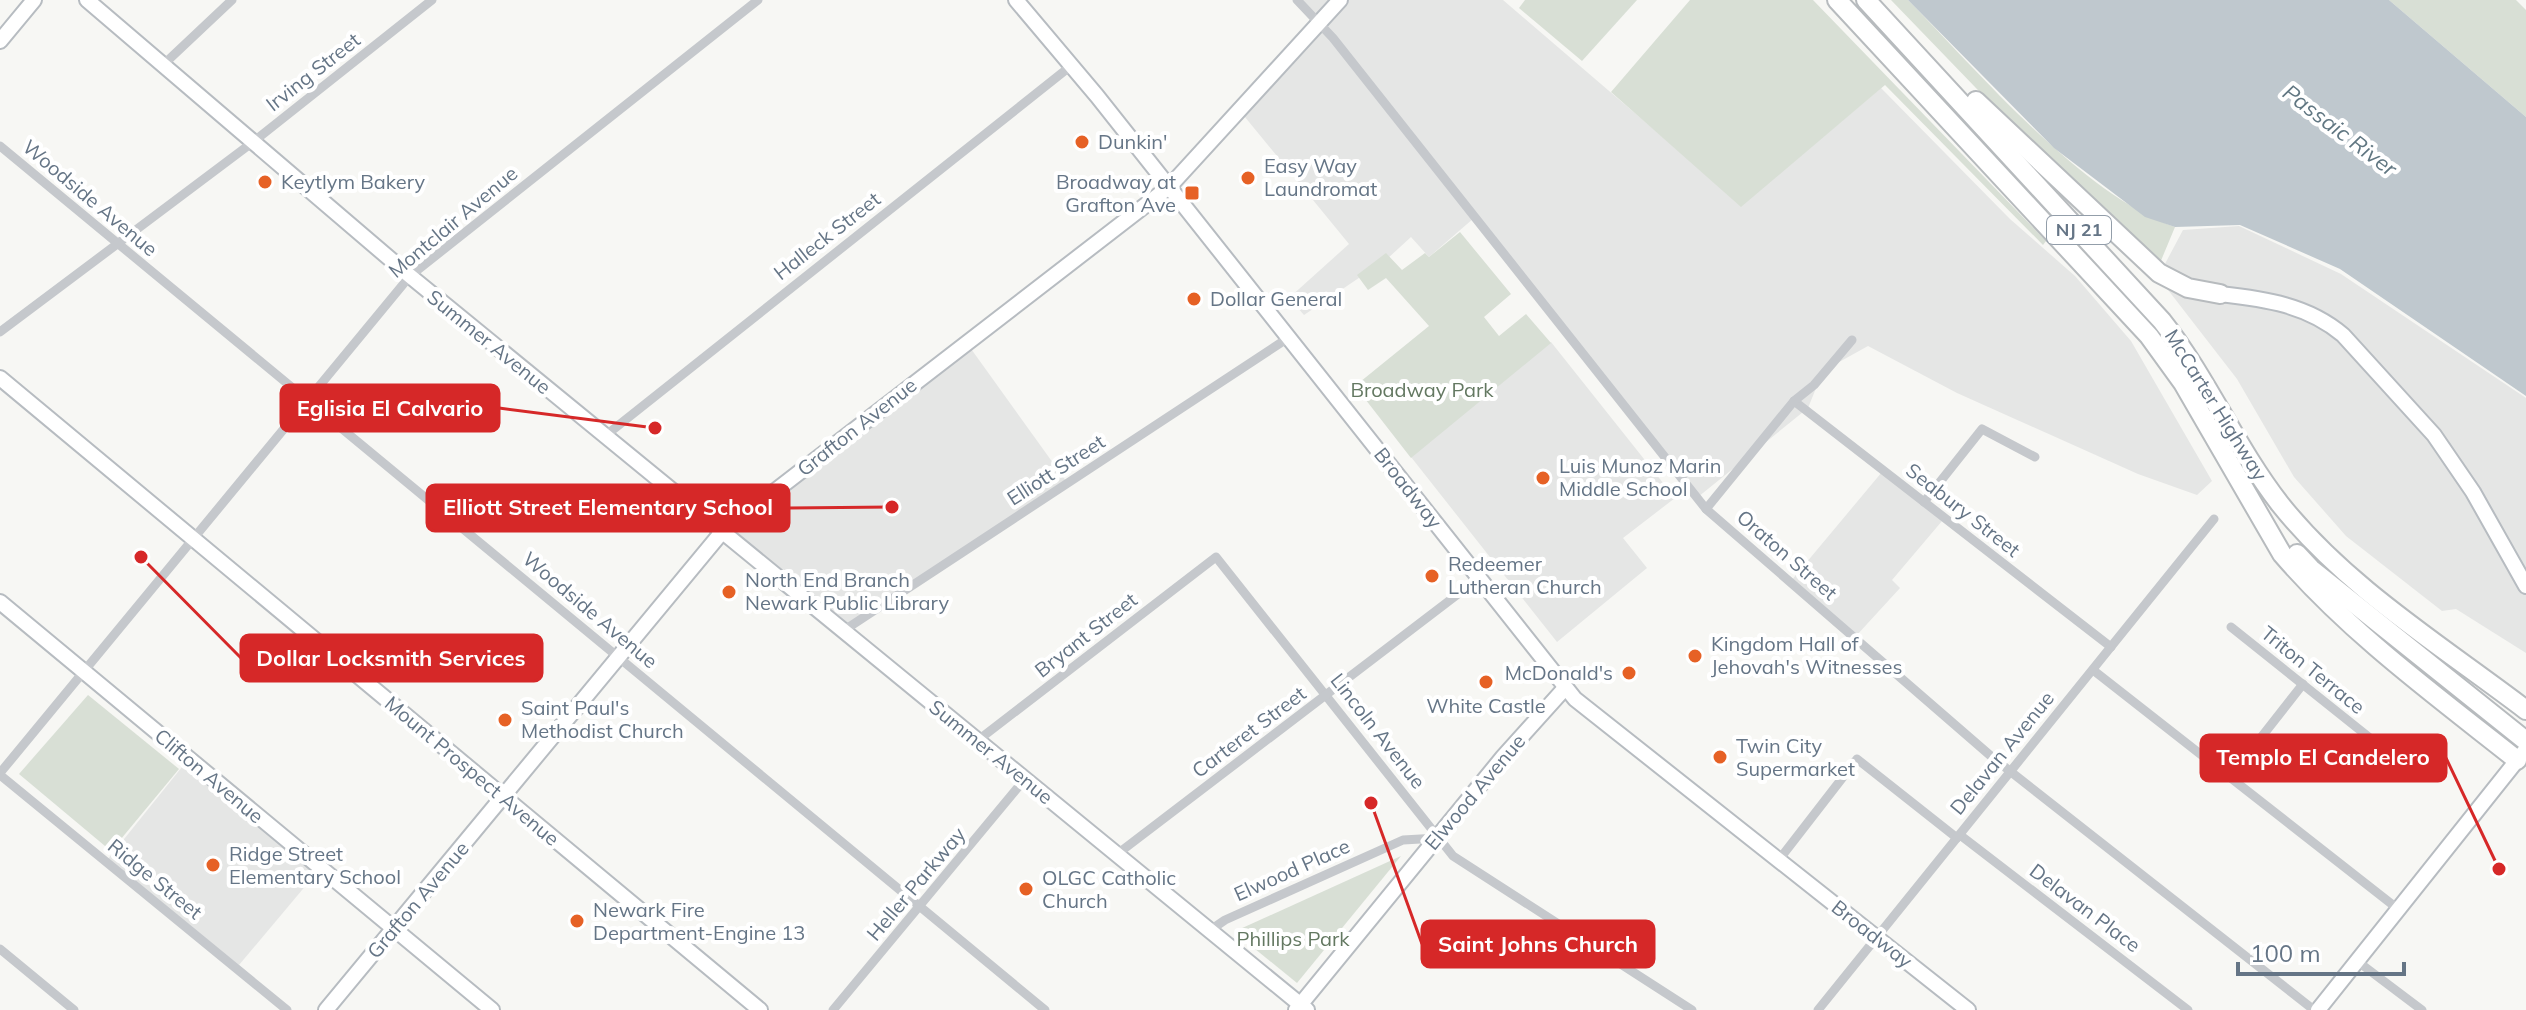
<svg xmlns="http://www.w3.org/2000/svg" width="2526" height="1010" viewBox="0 0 2526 1010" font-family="Mulish,sans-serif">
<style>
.built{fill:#e5e6e5}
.green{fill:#d8dfd5}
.water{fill:#bfc8ce}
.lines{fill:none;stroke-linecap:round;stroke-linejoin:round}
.secondary-casing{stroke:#b7bcc1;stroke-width:18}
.highway-casing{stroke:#b7bbbe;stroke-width:22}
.street{stroke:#c5c8cc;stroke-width:9}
.secondary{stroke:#fff;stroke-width:14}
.highway{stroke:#fff;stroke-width:18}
.poi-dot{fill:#e66125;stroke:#fff;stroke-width:3}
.labels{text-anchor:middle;stroke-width:8;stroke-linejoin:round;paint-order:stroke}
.shield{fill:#fff;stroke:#939eaa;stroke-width:2}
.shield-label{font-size:18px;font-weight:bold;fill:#657586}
.street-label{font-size:20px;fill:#657586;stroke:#fff}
.poi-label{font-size:20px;fill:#657586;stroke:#fff;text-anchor:start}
.park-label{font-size:20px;fill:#637861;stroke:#fff}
.water-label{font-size:22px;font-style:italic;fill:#617782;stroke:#fff}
.leader{fill:none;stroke:#d62828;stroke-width:3}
.callout-dot{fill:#d62828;stroke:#fff;stroke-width:3}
.callout{fill:#d62828;stroke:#d62828;stroke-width:3}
.callout-label{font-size:22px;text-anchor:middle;font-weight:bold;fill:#fff}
</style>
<rect width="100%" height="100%" fill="#f7f7f4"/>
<g class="built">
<path d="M 1300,0 L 1503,0 L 1742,205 L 1881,88 L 2010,219 L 2075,276 L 2131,341 L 2212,481 L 2197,495 L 2138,474 L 1957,393 L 1868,346 L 1823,371 L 1808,408 L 1698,497 L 1474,218 L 1429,257 L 1411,237 L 1387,259 L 1304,315 L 1289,298 L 1349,244 L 1240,111 L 1321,22 Z"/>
<path d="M 2239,226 L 2341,274 L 2526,398 L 2526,653 L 2456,609 L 2442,611 L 2346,536 L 2294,477 L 2237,379 L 2158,277 L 2183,230 Z"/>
<path d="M 1551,342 L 1675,498 L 1623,538 L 1647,568 L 1557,642 L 1411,457 Z"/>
<path d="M 969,346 L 1066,481 L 841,629 L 724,534 Z"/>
<path d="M 1882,472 L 1942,521 L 1892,580 L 1900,588 L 1856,636 L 1791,581 Z"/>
<path d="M 186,762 L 318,871 L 239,965 L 108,859 Z"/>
</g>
<g class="green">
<path d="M 1525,0 L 1637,0 L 1582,61 L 1519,8 Z"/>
<path d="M 1690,0 L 1813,0 L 2046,241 L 2043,245 L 1885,85 L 1741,207 L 1611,92 Z"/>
<path d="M 1891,0 L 1908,0 C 1978,71 2082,195 2175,227 L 2160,263 L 2003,116 Z"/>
<path d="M 2389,0 L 2516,0 L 2526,10 L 2526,117 Z"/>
<path d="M 1460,232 L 1511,294 L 1484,317 L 1499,336 L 1526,314 L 1551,343 L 1411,458 L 1355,386 L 1429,326 L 1386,278 L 1368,290 L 1357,275 L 1386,253 L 1402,270 L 1425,253 L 1429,257 Z"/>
<path d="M 88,695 L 179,769 L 111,851 L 19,774 Z"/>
<path d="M 1401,856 L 1297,983 L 1239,936 L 1240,929 Z"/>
</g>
<path class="water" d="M 1908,0 L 2389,0 L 2526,117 L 2526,396 L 2340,269 L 2240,225 L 2175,227 L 2145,217 L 2054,148 Z"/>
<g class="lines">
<defs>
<g id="secondary">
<path d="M 87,0 L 410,276 L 1307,1010"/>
<path d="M 1016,0 L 1097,96 L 1575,699 L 1968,1010"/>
<path d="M 0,41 L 34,0"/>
<path d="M 2220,294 C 2265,299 2308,305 2343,335 L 2434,435 L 2473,492 L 2526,586"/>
<path d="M 0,378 L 760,1010"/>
<path d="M 0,602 L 492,1010"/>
<path d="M 326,1010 L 722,532 L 1169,187 L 1340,0"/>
<path d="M 1296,1010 L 1503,757 L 1565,688"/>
<path d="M 2318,1010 L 2526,749"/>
</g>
<g id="highway">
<path d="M 1837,0 L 2149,336 L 2183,383 L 2282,554 C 2350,633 2435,695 2517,760"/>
<path d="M 1866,0 L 2162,321 C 2207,378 2235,446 2280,504 C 2346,587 2442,646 2526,710"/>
<path d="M 1976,101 L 2159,273 L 2188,288 L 2220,294"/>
<path d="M 2297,554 L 2311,569 L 2526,741"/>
</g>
</defs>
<use href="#secondary" class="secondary-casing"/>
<use href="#highway" class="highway-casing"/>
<g class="street">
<path d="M 1297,0 L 1333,38 L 1706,509 L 1992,757 L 2314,1010"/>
<path d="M 163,65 L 232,0"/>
<path d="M 0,146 L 1045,1010"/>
<path d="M 0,332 L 253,142 L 432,0"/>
<path d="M 1794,401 L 2111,647"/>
<path d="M 605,436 L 1072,65"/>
<path d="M 1924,502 L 1982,429 L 2035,457"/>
<path d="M 1706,509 L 1794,401 L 1814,385 L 1852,340"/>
<path d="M 2231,627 L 2410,770"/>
<path d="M 843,631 L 1288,338"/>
<path d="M 2093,670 L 2398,909"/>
<path d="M 977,741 L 1216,557 L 1453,856 L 1692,1010"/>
<path d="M 0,773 L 410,276 L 758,0"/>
<path d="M 0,775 L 287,1010"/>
<path d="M 2230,777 L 2303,684"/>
<path d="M 1960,835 L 2188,1010"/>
<path d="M 1116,855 L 1479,578"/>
<path d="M 1778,861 L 1857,759 L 1957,838"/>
<path d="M 1209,931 L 1225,920 L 1403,840 L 1438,838"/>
<path d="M 0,949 L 74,1010"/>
<path d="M 2357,961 L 2422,1010"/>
<path d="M 833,1010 L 1024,780"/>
<path d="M 1818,1010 L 2214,519"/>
</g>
<use href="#secondary" class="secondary"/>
<use href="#highway" class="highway"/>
</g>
<g class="poi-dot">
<circle cx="1082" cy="142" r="8"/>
<circle cx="1248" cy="178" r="8"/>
<circle cx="265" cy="182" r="8"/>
<rect x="1184" y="185" width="16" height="16" rx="4"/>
<circle cx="1194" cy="299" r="8"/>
<circle cx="1543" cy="478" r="8"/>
<circle cx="1432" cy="576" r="8"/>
<circle cx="729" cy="592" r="8"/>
<circle cx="1695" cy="656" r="8"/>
<circle cx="1629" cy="673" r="8"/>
<circle cx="1486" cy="682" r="8"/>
<circle cx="505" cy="720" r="8"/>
<circle cx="1720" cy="757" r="8"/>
<circle cx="213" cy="865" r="8"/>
<circle cx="1026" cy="889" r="8"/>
<circle cx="577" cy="921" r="8"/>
</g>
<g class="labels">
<rect class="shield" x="2047" y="216" width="64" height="28" rx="6"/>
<g class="shield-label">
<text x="2079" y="236">NJ 21</text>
</g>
<g class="street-label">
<text transform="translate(313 72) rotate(-38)" y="7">Irving Street</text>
<text transform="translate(90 198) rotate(40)" y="7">Woodside Avenue</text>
<text transform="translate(453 222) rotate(-40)" y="7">Montclair Avenue</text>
<text transform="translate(827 236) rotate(-38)" y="7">Halleck Street</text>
<text transform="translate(489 342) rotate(39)" y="7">Summer Avenue</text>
<text transform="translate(2216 405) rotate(58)" y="7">McCarter Highway</text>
<text transform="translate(857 427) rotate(-38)" y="7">Grafton Avenue</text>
<text transform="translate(1056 470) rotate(-33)" y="7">Elliott Street</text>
<text transform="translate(1408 488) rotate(52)" y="7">Broadway</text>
<text transform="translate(1963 510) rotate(38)" y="7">Seabury Street</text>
<text transform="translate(1787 555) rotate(41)" y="7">Oraton Street</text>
<text transform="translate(590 610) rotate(40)" y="7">Woodside Avenue</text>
<text transform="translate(1086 635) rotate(-38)" y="7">Bryant Street</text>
<text transform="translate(2313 670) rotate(39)" y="7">Triton Terrace</text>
<text transform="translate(1378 731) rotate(52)" y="7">Lincoln Avenue</text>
<text transform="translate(1249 732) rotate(-37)" y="7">Carteret Street</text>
<text transform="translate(991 752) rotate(39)" y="7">Summer Avenue</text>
<text transform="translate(2002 753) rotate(-51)" y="7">Delavan Avenue</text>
<text transform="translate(472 771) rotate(40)" y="7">Mount Prospect Avenue</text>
<text transform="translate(209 776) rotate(40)" y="7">Clifton Avenue</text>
<text transform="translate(1475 792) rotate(-50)" y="7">Elwood Avenue</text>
<text transform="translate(1292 870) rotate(-24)" y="7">Elwood Place</text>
<text transform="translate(155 879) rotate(39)" y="7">Ridge Street</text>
<text transform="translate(916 884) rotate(-50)" y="7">Heller Parkway</text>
<text transform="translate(418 900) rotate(-50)" y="7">Grafton Avenue</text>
<text transform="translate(2085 908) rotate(37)" y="7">Delavan Place</text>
<text transform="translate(1872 934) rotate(38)" y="7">Broadway</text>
</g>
<g class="poi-label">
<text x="1098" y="149">Dunkin'</text>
<text x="1264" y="173">Easy Way<tspan x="1264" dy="23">Laundromat</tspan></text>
<text x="281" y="189">Keytlym Bakery</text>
<text x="1176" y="189" text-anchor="end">Broadway at<tspan x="1176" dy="23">Grafton Ave</tspan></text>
<text x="1210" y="306">Dollar General</text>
<text x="1559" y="473">Luis Munoz Marin<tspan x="1559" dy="23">Middle School</tspan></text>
<text x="1448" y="571">Redeemer<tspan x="1448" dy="23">Lutheran Church</tspan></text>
<text x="745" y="587">North End Branch<tspan x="745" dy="23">Newark Public Library</tspan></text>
<text x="1711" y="651">Kingdom Hall of<tspan x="1711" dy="23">Jehovah's Witnesses</tspan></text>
<text x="1613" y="680" text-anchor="end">McDonald's</text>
<text x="1486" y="713" text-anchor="middle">White Castle</text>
<text x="521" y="715">Saint Paul's<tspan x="521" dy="23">Methodist Church</tspan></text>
<text x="1736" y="753">Twin City<tspan x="1736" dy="23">Supermarket</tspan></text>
<text x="229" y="861">Ridge Street<tspan x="229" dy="23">Elementary School</tspan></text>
<text x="1042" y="885">OLGC Catholic<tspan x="1042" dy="23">Church</tspan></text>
<text x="593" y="917">Newark Fire<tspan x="593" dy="23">Department-Engine 13</tspan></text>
</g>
<g class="park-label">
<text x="1422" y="397">Broadway Park</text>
<text x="1293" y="946">Phillips Park</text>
</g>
<g class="water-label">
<text transform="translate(2340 130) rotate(37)" y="8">Passaic River</text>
</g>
</g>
<path class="leader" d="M655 428L499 408M892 507L789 508M141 557L241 658M2499 869L2446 758M1371 803L1422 944"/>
<g class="callout-dot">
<circle cx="655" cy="428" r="8"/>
<circle cx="892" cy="507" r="8"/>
<circle cx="141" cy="557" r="8"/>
<circle cx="2499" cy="869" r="8"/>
<circle cx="1371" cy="803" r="8"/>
</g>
<g class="callout">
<rect x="281" y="385" width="218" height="46" rx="8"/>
<rect x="427" y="485" width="362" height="46" rx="8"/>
<rect x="241" y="635" width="301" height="46" rx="8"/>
<rect x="2201" y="735" width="245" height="46" rx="8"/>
<rect x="1422" y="921" width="232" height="46" rx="8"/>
</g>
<g class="callout-label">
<text x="390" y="416">Eglisia El Calvario</text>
<text x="608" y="515">Elliott Street Elementary School</text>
<text x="391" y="666">Dollar Locksmith Services</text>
<text x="2323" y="765">Templo El Candelero</text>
<text x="1538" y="952">Saint Johns Church</text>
</g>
<path d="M2238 962v12h166v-12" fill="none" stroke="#657586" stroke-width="4"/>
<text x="2250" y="962" font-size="24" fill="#657586" stroke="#ffffff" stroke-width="6" paint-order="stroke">100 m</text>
</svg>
